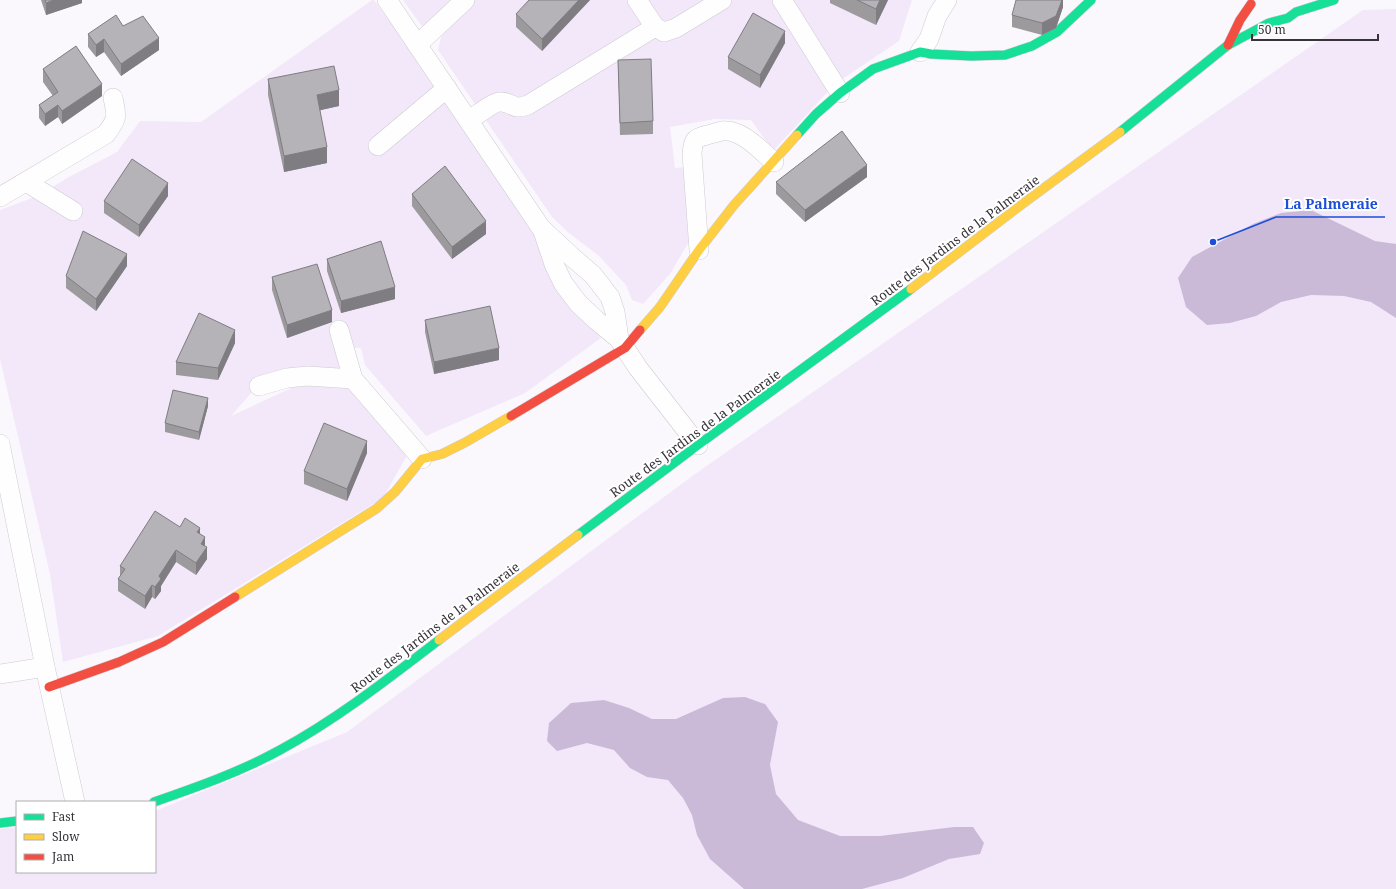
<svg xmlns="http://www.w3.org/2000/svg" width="1396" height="889" viewBox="0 0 1396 889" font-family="'Noto Serif',serif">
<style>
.green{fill:#f2e8f9}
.water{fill:#cabad8}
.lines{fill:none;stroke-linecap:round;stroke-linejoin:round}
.street-casing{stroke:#cecbd0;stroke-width:20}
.fast-casing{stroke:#cecbd0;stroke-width:10}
.slow-casing{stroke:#cecbd0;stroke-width:10}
.jam-casing{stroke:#cecbd0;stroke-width:10}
.street{stroke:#fefeff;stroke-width:19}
.fast{stroke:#16e098;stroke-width:9}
.slow{stroke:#ffcf43;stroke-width:9}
.jam{stroke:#f24e42;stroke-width:9}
.wall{fill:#9d9a9e}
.shaded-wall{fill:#7f7d81}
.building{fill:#b6b3b8;stroke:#7f7d81}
.labels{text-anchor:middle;stroke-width:4;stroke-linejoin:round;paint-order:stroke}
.street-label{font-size:13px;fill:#363339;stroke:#fff}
.leader{fill:none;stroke:#1d4ed8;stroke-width:1.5}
.callout-dot{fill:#1d4ed8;stroke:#fff;stroke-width:1.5}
.callout-label{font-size:14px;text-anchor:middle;font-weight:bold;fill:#1d4ed8;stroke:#fff;stroke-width:4;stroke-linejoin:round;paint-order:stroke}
</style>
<rect width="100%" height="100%" fill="#fbf8fd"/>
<g class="green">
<path d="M 372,0 L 374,0 L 446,98 L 540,238 L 573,309 L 601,338 L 525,393 L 426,436 L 365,365 L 361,348 L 334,346 L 342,373 L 266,376 L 231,416 L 300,384 L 350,381 L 409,452 L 383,498 L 158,636 L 63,662 L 50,574 L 0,359 L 0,210 L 37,196 L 69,177 L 117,152 L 140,121 L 201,122 Z"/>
<path d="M 403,0 L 455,0 L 427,28 L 421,25 Z"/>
<path d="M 475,0 L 912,0 L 899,41 L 835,84 L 773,151 L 751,120 L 715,119 L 670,127 L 675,168 L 686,167 L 690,240 L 670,274 L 643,304 L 632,300 L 626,285 L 599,256 L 569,233 L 552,217 L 438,50 L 441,37 Z"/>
<path d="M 1396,9 L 1396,889 L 0,889 L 0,829 L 17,827 L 17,872 L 155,872 L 155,811 L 347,732 L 695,474 L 1363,10 Z"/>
</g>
<g class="water">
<path d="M 1311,210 L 1375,241 L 1396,244 L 1396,318 L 1371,302 L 1344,296 L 1311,295 L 1281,302 L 1256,316 L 1230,323 L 1207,325 L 1186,307 L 1178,278 L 1192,257 L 1253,224 L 1281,213 Z"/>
<path d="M 745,697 L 765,704 L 778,722 L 770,765 L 776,794 L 798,820 L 840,836 L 880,836 L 954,827 L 973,827 L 984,843 L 980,854 L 949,859 L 903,878 L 862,889 L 744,889 L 710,859 L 697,835 L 692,815 L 683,798 L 668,780 L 647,777 L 630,768 L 614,750 L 587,743 L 557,751 L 547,741 L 549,723 L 571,703 L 604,700 L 629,708 L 652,719 L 676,719 L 723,698 Z"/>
</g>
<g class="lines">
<defs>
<g id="street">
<path d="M 387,0 L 541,228 L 572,257 L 593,275 L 610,297 L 615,312 L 619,339"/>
<path d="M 637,0 L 655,27 L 664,32 L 676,28 L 722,0"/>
<path d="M 782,0 L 840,93"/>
<path d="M 417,45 L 465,0"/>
<path d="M 920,52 L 929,39 L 937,16 L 947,0"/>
<path d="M 469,120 C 476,116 494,101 501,102 C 513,102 512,111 528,105 L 655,27"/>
<path d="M 378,146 L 447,88"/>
<path d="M 26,182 L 73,211"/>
<path d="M 0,197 L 106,134 C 118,118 117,117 113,98"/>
<path d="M 543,231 L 554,264 L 563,283 L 578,303 L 596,320 L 619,339 L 638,368 L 698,445"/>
<path d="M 699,250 L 692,154 C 693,141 694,138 707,135 C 712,134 717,132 722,131 C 742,129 760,150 774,162"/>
<path d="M 339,330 L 353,379 L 422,459"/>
<path d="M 259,386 L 287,378 L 308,376 L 353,379"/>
<path d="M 0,444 L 45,667 L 75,802"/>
<path d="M 0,674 L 45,667"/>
</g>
<g id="fast">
<path d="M 1120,132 L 1228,45 L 1269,23 L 1288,18 L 1296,12 L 1334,0"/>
<path d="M 797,135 L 816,114 L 840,93 L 873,69 L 920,52 L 931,54 L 971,56 L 1005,55 L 1032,46 L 1057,32 L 1091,0"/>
<path d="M 578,535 L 698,445 L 911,289"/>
<path d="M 154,802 C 197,787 240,772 280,750 C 337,719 388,679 439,640"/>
<path d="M 0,823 L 17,821"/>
</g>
<g id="slow">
<path d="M 911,289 L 1021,205 L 1120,132"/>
<path d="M 640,330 L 660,307 L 699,250 L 734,205 L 797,135"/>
<path d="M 235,597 L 376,509 L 395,492 L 422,459 L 442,454 L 466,442 L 511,416"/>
<path d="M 439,640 L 578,535"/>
</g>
<g id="jam">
<path d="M 1228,45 L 1240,20 L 1251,4"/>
<path d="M 511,416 L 625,348 L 640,330"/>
<path d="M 49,687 L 119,662 L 163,642 L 235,597"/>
</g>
</defs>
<use href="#street" class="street-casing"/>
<use href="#fast" class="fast-casing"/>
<use href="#slow" class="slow-casing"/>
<use href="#jam" class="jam-casing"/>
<use href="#street" class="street"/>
<use href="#fast" class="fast"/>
<use href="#slow" class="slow"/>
<use href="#jam" class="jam"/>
</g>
<g class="wall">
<path d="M 41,0 L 82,0 L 82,3 L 46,15 Z"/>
<path d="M 590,0 L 542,51 L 516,27 L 516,14 Z"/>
<path d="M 830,0 L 888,0 L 876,25 L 830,3 Z"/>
<path d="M 1063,0 L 1063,7 L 1056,28 L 1042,35 L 1012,27 L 1012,15 Z"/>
<path d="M 123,26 L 159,50 L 121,76 L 104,52 L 96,57 L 88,47 L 88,34 Z"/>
<path d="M 785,43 L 760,88 L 728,69 L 728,57 Z"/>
<path d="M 618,60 L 653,121 L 653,134 L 620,135 Z"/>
<path d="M 43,69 L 102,96 L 62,124 L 58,117 L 45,126 L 39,118 L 39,105 L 53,96 L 43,82 Z"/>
<path d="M 268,79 L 339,106 L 320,110 L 327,163 L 284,172 L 268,95 Z"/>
<path d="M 867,177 L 805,222 L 776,194 L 776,182 Z"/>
<path d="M 412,194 L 486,234 L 452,259 L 412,206 Z"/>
<path d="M 168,196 L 139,237 L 104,213 L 104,201 Z"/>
<path d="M 327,259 L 395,299 L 341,313 L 327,271 Z"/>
<path d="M 127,266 L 96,311 L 66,288 L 66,276 Z"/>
<path d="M 272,277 L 332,322 L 287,338 L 272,290 Z"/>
<path d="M 425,320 L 499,360 L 434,374 L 425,332 Z"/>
<path d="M 235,343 L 218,380 L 176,375 L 176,362 Z"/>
<path d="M 208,406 L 199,440 L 165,432 L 165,423 Z"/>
<path d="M 367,453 L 347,501 L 304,484 L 304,471 Z"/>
<path d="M 180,527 L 200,534 L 205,546 L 207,559 L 196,575 L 176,562 L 161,586 L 161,591 L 155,599 L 152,597 L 145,609 L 118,591 L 118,579 L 120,576 L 120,566 Z"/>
</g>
<g class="shaded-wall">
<path d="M 54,0 L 82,0 L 82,3 L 46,15 L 46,3 Z"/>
<path d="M 579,0 L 590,0 L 542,51 L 542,39 Z"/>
<path d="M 880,0 L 888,0 L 876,25 L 876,9 Z"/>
<path d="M 1062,0 L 1063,0 L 1063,7 L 1056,28 L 1042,35 L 1042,23 Z"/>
<path d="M 785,31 L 785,43 L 760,88 L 760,75 Z"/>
<path d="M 159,38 L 159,50 L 121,76 L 121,64 Z"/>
<path d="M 104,39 L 104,52 L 96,57 L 96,45 Z"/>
<path d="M 102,84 L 102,96 L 62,124 L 62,111 Z"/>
<path d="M 339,90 L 339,106 L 317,111 L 317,95 Z"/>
<path d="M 58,105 L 58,117 L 45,126 L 45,114 Z"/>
<path d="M 327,147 L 327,163 L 284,172 L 284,156 Z"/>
<path d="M 867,165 L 867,177 L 805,222 L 805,210 Z"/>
<path d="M 168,183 L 168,196 L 139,237 L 139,225 Z"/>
<path d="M 486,221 L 486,234 L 452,259 L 452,247 Z"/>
<path d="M 127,254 L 127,266 L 96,311 L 96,299 Z"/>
<path d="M 395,287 L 395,299 L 341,313 L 341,301 Z"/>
<path d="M 332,310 L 332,322 L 287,338 L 287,325 Z"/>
<path d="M 235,330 L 235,343 L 218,380 L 218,368 Z"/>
<path d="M 499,348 L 499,360 L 434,374 L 434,362 Z"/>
<path d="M 208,398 L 208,406 L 199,440 L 199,432 Z"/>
<path d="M 367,441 L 367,453 L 347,501 L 347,489 Z"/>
<path d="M 200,528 L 200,540 L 197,532 Z"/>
<path d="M 205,537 L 205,549 L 207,547 L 207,559 L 196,575 L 196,563 L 201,544 Z"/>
<path d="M 176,550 L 176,562 L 161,586 L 161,591 L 155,599 L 155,587 L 159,576 Z"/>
<path d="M 152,585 L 152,597 L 145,609 L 145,596 Z"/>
</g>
<g class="building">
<path d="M 45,0 L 54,0 L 46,3 Z"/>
<path d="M 529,0 L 579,0 L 542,39 L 516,14 Z"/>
<path d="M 857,0 L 880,0 L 876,9 Z"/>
<path d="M 1016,0 L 1062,0 L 1056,16 L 1042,23 L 1012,15 Z"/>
<path d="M 753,13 L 785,31 L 760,75 L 728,57 Z"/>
<path d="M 116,15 L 123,26 L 143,16 L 159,38 L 121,64 L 104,39 L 96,45 L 88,34 Z"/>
<path d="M 76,46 L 102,84 L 62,111 L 58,105 L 45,114 L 39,105 L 58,92 L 43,69 Z"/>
<path d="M 651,59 L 653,121 L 620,123 L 618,60 Z"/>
<path d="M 334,66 L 339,90 L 317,95 L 327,147 L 284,156 L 268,79 Z"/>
<path d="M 842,131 L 867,165 L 805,210 L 776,182 Z"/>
<path d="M 132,159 L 168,183 L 139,225 L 104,201 Z"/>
<path d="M 445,166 L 486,221 L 452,247 L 412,194 Z"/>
<path d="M 83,231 L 127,254 L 96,299 L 66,276 Z"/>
<path d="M 381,241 L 395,287 L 341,301 L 327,259 Z"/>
<path d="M 317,264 L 332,310 L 287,325 L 272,277 Z"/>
<path d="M 490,306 L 499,348 L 434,362 L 425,320 Z"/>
<path d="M 199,313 L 235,330 L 218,368 L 176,362 Z"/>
<path d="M 173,390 L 208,398 L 199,432 L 165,423 Z"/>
<path d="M 324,423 L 367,441 L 347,489 L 304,471 Z"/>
<path d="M 155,511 L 180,527 L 185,518 L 200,528 L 197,532 L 205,537 L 201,544 L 207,547 L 196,563 L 176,550 L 159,576 L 161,579 L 155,587 L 152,585 L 145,596 L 118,579 L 125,569 L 120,566 Z"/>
</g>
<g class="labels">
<g class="street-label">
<text transform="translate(955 240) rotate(-37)" y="5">Route des Jardins de la Palmeraie</text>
<text transform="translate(695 433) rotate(-36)" y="5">Route des Jardins de la Palmeraie</text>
<text transform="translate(435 627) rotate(-37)" y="5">Route des Jardins de la Palmeraie</text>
</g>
</g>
<path class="leader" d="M1213 242L1276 217H1385"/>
<circle class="callout-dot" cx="1213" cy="242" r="4"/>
<g class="callout-label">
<text x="1331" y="209">La Palmeraie</text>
</g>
<rect x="16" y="801" width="140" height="72" fill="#ffffff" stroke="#afadb0"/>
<rect x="24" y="814" width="20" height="6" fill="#16e098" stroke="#afadb0"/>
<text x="52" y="821" font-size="12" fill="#363339">Fast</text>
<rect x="24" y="834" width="20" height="6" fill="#ffcf43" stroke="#afadb0"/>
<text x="52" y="841" font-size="12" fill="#363339">Slow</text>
<rect x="24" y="854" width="20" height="6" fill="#f24e42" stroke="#afadb0"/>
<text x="52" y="861" font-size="12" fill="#363339">Jam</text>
<path d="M1252 34v6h126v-6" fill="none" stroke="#363339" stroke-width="2"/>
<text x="1258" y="34" font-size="12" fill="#363339" stroke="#ffffff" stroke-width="3" paint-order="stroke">50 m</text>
</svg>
